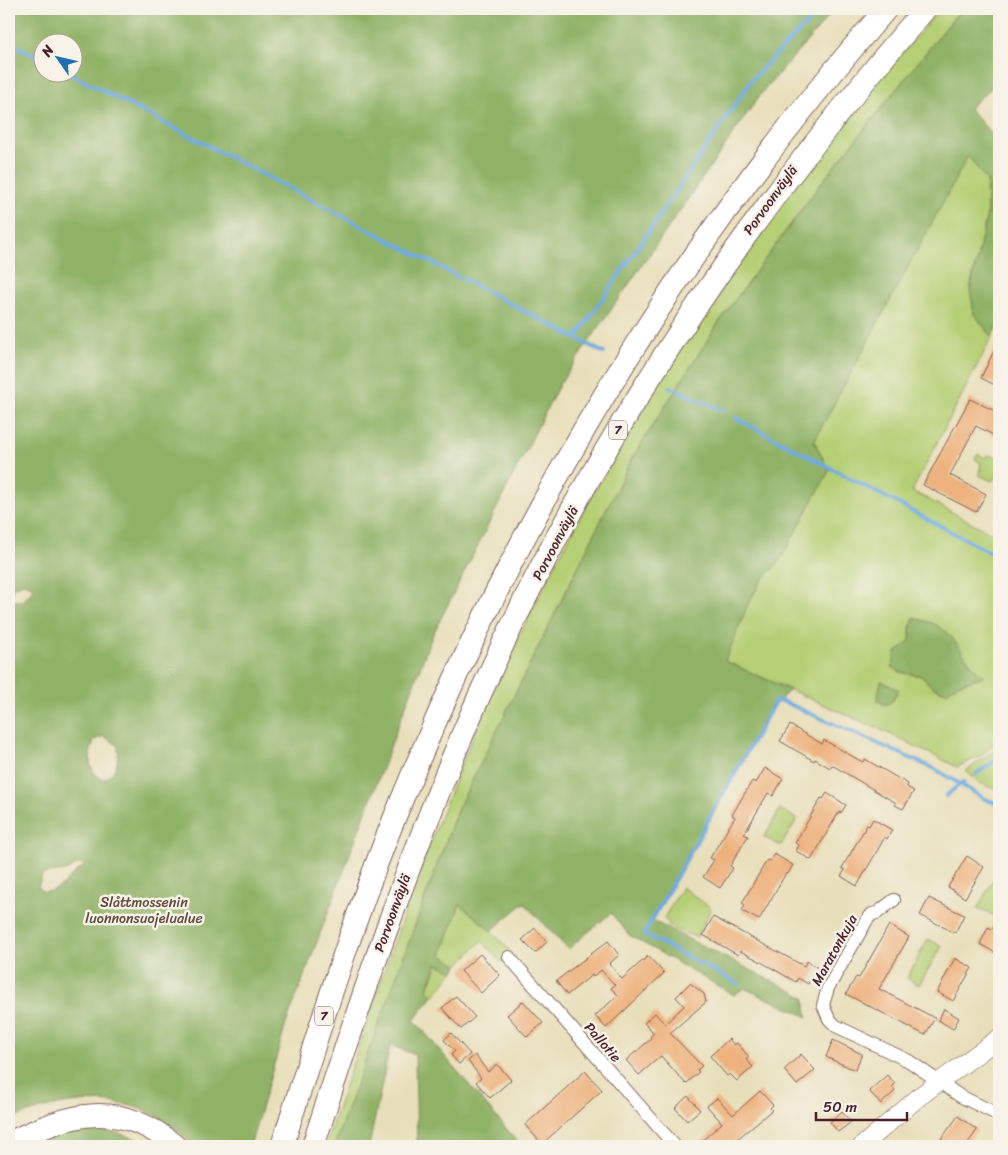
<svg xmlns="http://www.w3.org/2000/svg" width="1008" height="1155" viewBox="0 0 1008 1155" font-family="Sriracha,sans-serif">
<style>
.green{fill:#b5cf75;stroke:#807750;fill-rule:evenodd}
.forest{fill:#90b266;stroke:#6d6848;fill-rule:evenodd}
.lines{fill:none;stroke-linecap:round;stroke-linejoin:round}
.stream{stroke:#70aae0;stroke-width:4}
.building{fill:#eeb27e}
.street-casing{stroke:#81625d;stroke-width:14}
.secondary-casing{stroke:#81625d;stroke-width:19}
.highway-casing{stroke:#81625d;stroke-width:24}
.street{stroke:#fff;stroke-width:12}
.secondary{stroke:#fff;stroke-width:18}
.highway{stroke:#fff;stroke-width:22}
.labels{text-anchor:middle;stroke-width:5;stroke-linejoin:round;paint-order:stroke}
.shield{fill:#f7f3e8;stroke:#7e5f64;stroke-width:1}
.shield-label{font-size:12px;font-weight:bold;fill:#4a1f2b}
.street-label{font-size:14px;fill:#4a1f2b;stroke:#f7f3e8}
.park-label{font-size:14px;fill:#654b3e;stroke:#f7f3e8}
</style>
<rect width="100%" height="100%" fill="#f7f3e8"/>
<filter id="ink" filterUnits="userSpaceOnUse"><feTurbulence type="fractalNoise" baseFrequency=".02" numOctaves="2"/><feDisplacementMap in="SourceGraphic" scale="10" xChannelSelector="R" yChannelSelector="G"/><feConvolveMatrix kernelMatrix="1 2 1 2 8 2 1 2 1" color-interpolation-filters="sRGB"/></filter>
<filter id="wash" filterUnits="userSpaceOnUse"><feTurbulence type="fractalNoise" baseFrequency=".0096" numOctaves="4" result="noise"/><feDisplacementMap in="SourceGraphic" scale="20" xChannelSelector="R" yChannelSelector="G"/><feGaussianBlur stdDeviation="1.12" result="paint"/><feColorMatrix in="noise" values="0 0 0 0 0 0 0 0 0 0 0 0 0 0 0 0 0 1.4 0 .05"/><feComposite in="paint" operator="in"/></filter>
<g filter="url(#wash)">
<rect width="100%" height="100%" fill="#e8dfba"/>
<g class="green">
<path d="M 940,9 L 961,9 L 821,183 L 719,322 L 632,458 L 457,811 L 334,1146 L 325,1146 C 383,974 438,802 518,638 C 594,482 685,329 791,191 C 839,129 889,69 940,9 Z"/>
<path d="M 968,155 L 987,180 L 987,215 L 970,289 L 974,314 L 992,337 L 912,491 L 999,537 L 999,741 L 979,757 L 957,767 L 890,734 L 725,661 L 748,604 L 761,581 L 778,564 L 829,471 L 814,441 ZM 935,624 C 953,640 965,661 983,676 L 958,684 L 946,692 L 932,687 L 922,676 L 900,672 L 896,652 Z"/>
<path d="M 978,454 L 985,458 L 988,455 L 999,458 L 999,474 L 992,481 L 979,475 L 981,463 L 975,459 Z"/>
<path d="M 999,747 L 999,791 L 980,783 L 966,771 Z"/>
<path d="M 780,809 L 797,819 L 781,846 L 764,837 Z"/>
<path d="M 999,870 L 999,917 L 977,909 Z"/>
<path d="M 682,887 L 711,908 L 697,937 L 673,929 L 664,918 Z"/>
<path d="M 460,904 L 491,931 L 512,953 L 501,962 L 482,941 L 462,961 L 417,1016 L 413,1012 L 431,982 Z"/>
<path d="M 928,939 L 942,946 L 919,985 L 907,978 Z"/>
</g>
<g class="forest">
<path d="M 9,9 L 835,9 L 760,95 L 559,385 L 432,636 L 286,1024 L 250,1146 L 193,1146 C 145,1089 72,1094 9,1120 ZM 42,42 L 72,42 L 72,72 L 42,72 ZM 24,583 L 32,586 L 32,591 L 23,601 L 14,601 L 11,598 L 13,587 ZM 104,736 L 118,746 C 119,759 117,774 103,779 C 86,773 89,754 94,740 ZM 81,863 L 84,866 C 80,870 75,871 72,875 C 64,884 55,894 42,891 L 38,886 L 43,874 L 65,871 Z"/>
<path d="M 961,9 L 999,9 L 999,81 L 969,108 L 999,143 L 999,324 L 992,337 L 974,314 L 970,289 L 987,215 L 987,181 L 968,156 L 814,441 L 829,471 L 778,564 L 761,581 L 748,604 L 725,661 L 790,690 L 774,706 L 653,921 L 804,997 L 808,1017 L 744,988 L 734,995 L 629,935 L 611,913 L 568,949 L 524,903 L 491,931 L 460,904 L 441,955 L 458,965 L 453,971 L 437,964 L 427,989 L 433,996 L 414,1020 L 521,1146 L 417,1146 L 415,1055 L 390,1045 L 369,1146 L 334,1146 L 457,811 L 632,458 L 719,322 L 821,183 Z"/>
<path d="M 914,618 C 920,620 928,621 934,624 C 956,633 964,663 984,676 L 958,684 L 947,692 L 932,687 L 922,676 L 900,672 L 892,667 L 896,652 L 910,641 L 910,628 Z"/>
<path d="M 881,681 L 899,690 L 892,701 L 885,705 L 877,700 Z"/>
<path d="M 77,1128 C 102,1130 127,1132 149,1146 L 31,1146 Z"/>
</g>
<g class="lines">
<g class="stream">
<path d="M 9,32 L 13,44"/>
<path d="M 14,45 L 42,59"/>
<path d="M 67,72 L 576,338"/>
<path d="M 604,353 L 576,338 L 753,78 L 821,9"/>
<path d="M 670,387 L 724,411"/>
<path d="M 736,418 L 999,557"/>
<path d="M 976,774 L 999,758"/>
<path d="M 946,796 L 960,784 L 985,799 L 999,804"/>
<path d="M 739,984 L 644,934 L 775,702 L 782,701 L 935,769 L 960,784 L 964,782"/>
</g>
</g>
<g id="blocks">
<g class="building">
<path d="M 999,340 L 999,387 L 981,378 Z"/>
<path d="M 970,399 L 999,413 L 999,438 L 976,426 L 950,475 L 986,494 L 976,512 L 923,485 Z"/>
<path d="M 790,725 L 822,744 L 824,740 L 857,759 L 863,762 L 865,759 L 908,784 L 907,787 L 914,791 L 903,809 L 895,805 L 896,803 L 832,765 L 830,768 L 815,759 L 814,761 L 780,741 Z"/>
<path d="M 765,768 L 783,779 L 773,796 L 768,793 L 744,834 L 748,836 L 730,866 L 733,868 L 720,888 L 703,877 L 714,860 L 710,858 L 735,817 L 732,815 L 752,781 L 756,783 Z"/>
<path d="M 827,793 L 846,805 L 841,813 L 839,812 L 811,860 L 796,851 L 799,845 L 795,843 L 821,798 L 823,799 Z"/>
<path d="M 873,819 L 892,830 L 887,839 L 885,837 L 857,886 L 841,876 L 845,870 L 842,868 L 867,825 L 869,826 Z"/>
<path d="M 774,854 L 793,865 L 788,874 L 786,873 L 759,920 L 742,911 L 745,905 L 742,903 L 767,860 L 770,861 Z"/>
<path d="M 967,856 L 984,867 L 965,898 L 948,887 Z"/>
<path d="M 929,898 L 964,915 L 955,933 L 920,915 Z"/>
<path d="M 713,917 L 804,966 L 807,961 L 818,968 L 808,984 L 798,978 L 796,982 L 756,959 L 740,951 L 738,955 L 703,935 Z"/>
<path d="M 999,917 L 999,955 L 980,944 L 988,927 L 992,929 Z"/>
<path d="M 889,925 L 909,937 L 879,989 L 935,1018 L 925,1035 L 846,994 L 856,977 L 859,978 Z"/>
<path d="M 535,928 L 547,942 L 535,953 L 522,940 Z"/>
<path d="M 608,941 L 619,955 L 609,964 L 622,979 L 648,956 L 664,973 L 606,1028 L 595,1016 L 618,995 L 611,988 L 615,985 L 601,970 L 593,977 L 592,975 L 567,995 L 556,981 Z"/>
<path d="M 480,954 L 500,975 L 481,993 L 461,971 Z"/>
<path d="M 955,958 L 972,968 L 953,1001 L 937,992 Z"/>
<path d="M 690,983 L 704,994 L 706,1002 L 670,1033 L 702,1066 L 697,1070 L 699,1072 L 686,1084 L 661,1056 L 639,1075 L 626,1060 L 651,1039 L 650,1037 L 654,1033 L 644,1023 L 655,1013 L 665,1024 L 684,1006 L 676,997 Z"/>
<path d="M 456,996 L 475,1017 L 461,1029 L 442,1008 Z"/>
<path d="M 523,1001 L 543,1023 L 527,1037 L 507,1015 Z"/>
<path d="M 944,1009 L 959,1018 L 953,1029 L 938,1020 Z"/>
<path d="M 451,1033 L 470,1054 L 459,1064 L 451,1055 L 455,1051 L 444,1040 Z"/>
<path d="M 729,1039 L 734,1045 L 737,1043 L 749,1057 L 746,1059 L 753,1067 L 737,1081 L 730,1074 L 727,1076 L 710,1056 Z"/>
<path d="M 833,1040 L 862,1054 L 855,1070 L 826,1057 Z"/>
<path d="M 801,1054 L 815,1070 L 797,1085 L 784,1070 Z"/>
<path d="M 475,1055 L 488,1072 L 497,1064 L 511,1080 L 490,1098 L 476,1082 L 481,1078 L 468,1061 Z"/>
<path d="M 585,1071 L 602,1090 L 542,1144 L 525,1125 Z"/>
<path d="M 887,1075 L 895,1084 L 892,1087 L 895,1091 L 881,1104 L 869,1091 Z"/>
<path d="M 760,1091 L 773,1105 L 770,1108 L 772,1110 L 754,1125 L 729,1146 L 696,1146 L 722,1123 L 707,1106 L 717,1098 L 733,1115 Z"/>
<path d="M 688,1096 L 700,1110 L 687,1121 L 675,1108 Z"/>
<path d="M 842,1112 L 851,1122 L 838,1132 L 830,1122 Z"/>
<path d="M 958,1116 L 977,1130 L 966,1146 L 936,1146 Z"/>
</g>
</g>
</g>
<g filter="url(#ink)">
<use href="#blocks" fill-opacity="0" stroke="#81625d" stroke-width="1"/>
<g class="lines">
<defs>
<g id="street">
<path d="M 894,900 L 877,913 L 872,914 L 867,920 L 828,988 L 823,1005 L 829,1019 L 836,1026 L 909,1061 L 960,1096 L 999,1115"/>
<path d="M 509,957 L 675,1146"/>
</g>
<path id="secondary" d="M 862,1146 L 920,1096 L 999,1038"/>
<g id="highway">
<path d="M 9,1143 C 69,1113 119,1098 175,1146"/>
<path d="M 282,1146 C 317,1037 351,926 394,819 C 516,518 673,254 886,9"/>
<path d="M 313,1146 C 363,993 415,840 481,692 C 592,443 747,215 925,9"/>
</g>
</defs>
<use href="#street" class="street-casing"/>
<use href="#secondary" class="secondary-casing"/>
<use href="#highway" class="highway-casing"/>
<use href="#street" class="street"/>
<use href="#secondary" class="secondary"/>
<use href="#highway" class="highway"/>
</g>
</g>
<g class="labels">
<g class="shield">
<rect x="609" y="420.5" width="18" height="19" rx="4"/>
<rect x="315" y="1006.5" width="18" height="19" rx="4"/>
</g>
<g class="shield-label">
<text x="618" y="434">7</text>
<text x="324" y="1020">7</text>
</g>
<g class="street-label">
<text transform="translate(770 200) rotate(-54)" y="5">Porvoonväylä</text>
<text transform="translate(555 543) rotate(-62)" y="5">Porvoonväylä</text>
<text transform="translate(392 913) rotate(-70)" y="5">Porvoonväylä</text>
<text transform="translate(834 950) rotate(-61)" y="5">Maratonkuja</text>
<text transform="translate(603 1042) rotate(49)" y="5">Pallotie</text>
</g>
<g class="park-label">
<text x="144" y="907">Slåttmossenin<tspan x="144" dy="16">luonnonsuojelualue</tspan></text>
</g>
</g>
<rect width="1008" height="1155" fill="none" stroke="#f7f3e8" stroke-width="30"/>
<g transform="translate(58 58) rotate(304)"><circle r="24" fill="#f7f3e8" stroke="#b29e9c"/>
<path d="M0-4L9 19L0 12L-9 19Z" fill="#1f6fb2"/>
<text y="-8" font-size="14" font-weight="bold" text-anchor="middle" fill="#4a1f2b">N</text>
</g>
<path d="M816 1112v8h91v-8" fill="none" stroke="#4a1f2b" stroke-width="2.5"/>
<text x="823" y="1112" font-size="15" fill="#4a1f2b" stroke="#f7f3e8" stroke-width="4" paint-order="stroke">50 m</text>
</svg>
